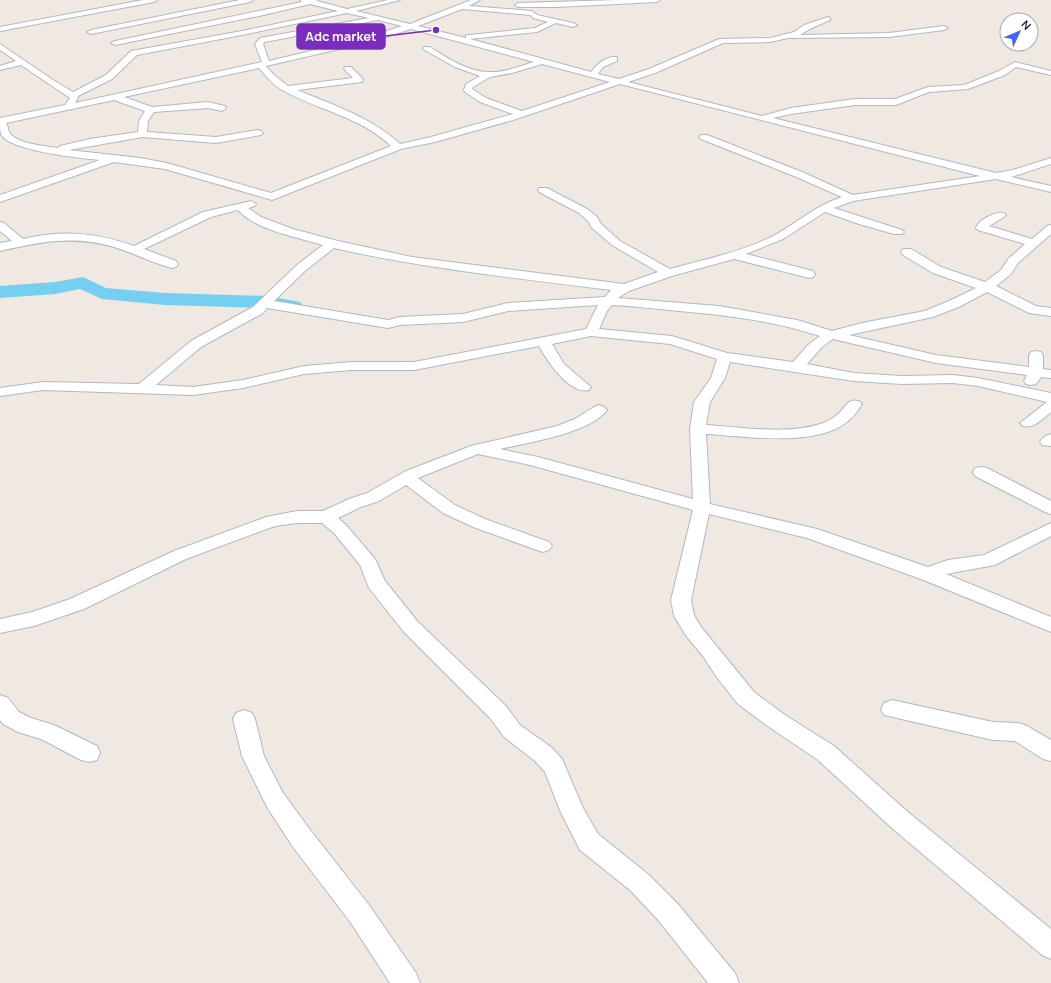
<svg xmlns="http://www.w3.org/2000/svg" width="1051" height="983" viewBox="0 0 1051 983" font-family="Manrope,sans-serif">
<style>
.lines{fill:none;stroke-linecap:round;stroke-linejoin:round}
.river{fill:#75cff0;fill-rule:evenodd}
.minor-casing{stroke:#b4b7c1;stroke-width:2}
.minor{fill:#fff;fill-rule:evenodd}
.leader{fill:none;stroke:#7b2cbf;stroke-width:1.5}
.callout-dot{fill:#7b2cbf;stroke:#fff;stroke-width:1.5}
.callout{fill:#7b2cbf;stroke:#7b2cbf;stroke-width:1.5}
.callout-label{font-size:13px;text-anchor:middle;font-weight:bold;fill:#fff}
</style>
<rect width="100%" height="100%" fill="#efe9e1"/>
<g class="lines">
<path class="river" d="M 83,277 L 106,288 L 165,293 L 267,296 L 300,302 L 303,306 L 300,310 L 293,312 L 267,308 L 165,305 L 102,299 L 80,289 L 55,294 L 0,298 L 0,286 L 55,282 Z"/>
<defs>
<g id="minor">
<path d="M 143,0 L 157,0 L 154,2 L 0,31 L 0,27 Z"/>
<path d="M 240,0 L 253,0 L 250,2 L 91,34 L 87,32 L 91,30 Z"/>
<path d="M 300,0 L 317,0 L 317,1 L 347,9 L 388,0 L 400,0 L 356,11 L 410,24 L 471,0 L 480,0 L 469,6 L 532,11 L 537,15 L 573,23 L 577,25 L 573,27 L 556,23 L 537,32 L 470,39 L 591,72 C 597,64 606,56 617,57 L 617,61 L 603,67 L 598,74 L 619,79 L 649,69 L 719,39 L 770,38 L 794,32 L 804,25 L 828,17 L 830,18 L 830,20 L 810,29 L 800,35 L 889,33 L 944,26 L 948,28 L 944,30 L 889,37 L 788,38 L 770,42 L 723,43 L 655,73 L 628,82 L 762,116 L 791,108 L 855,99 L 895,99 L 928,87 L 964,85 L 999,71 L 1015,62 L 1051,71 L 1051,75 L 1016,67 L 1005,75 L 968,89 L 929,92 L 896,105 L 855,105 L 791,114 L 773,118 L 996,173 L 1013,170 L 1051,158 L 1051,164 L 1011,177 L 1051,186 L 1051,192 L 996,179 L 853,201 L 834,208 L 902,230 L 904,232 L 902,234 L 894,234 L 859,224 L 825,212 L 783,239 L 746,254 L 813,271 L 815,274 L 813,277 L 809,278 L 734,259 L 672,276 L 629,291 L 618,298 L 719,306 L 797,320 L 832,331 L 862,323 L 925,311 L 951,300 L 976,288 L 933,273 L 903,255 L 901,252 L 903,249 L 911,249 L 941,267 L 985,282 L 1001,270 L 1009,258 L 1025,244 L 978,230 L 976,228 C 978,220 996,211 1004,213 L 1006,215 L 1004,217 L 989,226 L 1032,239 L 1047,226 L 1051,225 L 1051,234 L 1018,263 L 1010,275 L 996,286 L 1036,306 L 1051,308 L 1051,316 L 1029,313 L 987,292 L 961,306 L 933,317 L 849,335 L 936,355 L 1029,367 L 1029,355 L 1031,352 L 1036,351 L 1041,352 L 1043,355 L 1043,369 L 1051,370 L 1051,378 L 1041,377 L 1036,384 L 1031,385 L 1026,384 L 1024,381 L 1027,375 L 936,363 L 833,339 L 822,347 L 807,364 L 854,373 L 902,376 L 953,375 L 978,378 L 1051,393 L 1051,412 C 1042,419 1034,429 1023,426 L 1020,423 L 1047,402 L 978,386 L 953,383 L 902,384 L 854,381 L 730,362 L 725,378 L 710,402 L 706,425 C 741,427 786,435 820,424 C 826,422 834,418 838,414 C 846,407 847,398 859,401 L 862,404 C 858,410 854,417 848,421 C 817,448 745,436 706,434 L 710,504 L 817,529 L 928,567 L 948,560 L 984,555 L 1051,523 L 1051,536 L 995,565 L 946,574 L 1051,617 L 1051,632 L 921,579 L 807,538 L 709,514 L 691,600 L 694,615 L 701,627 L 754,692 L 785,715 L 834,746 L 909,813 L 1051,929 L 1051,959 L 1042,955 L 893,829 L 818,760 L 769,727 L 738,704 L 718,679 L 703,656 L 687,637 L 677,621 L 674,616 L 671,600 L 693,510 L 530,465 L 478,454 L 418,478 L 455,505 L 485,519 L 549,542 L 552,546 L 549,550 L 543,552 L 537,550 L 473,527 L 443,513 L 406,485 L 379,501 L 361,507 L 338,518 L 346,525 L 375,559 L 385,581 L 418,622 L 506,706 L 520,725 L 551,747 L 562,759 L 583,808 L 598,834 L 649,875 L 677,903 L 735,973 L 739,983 L 708,983 L 659,921 L 631,891 L 580,850 L 561,813 L 545,772 L 535,761 L 504,737 L 490,718 L 404,632 L 369,588 L 360,565 L 334,533 L 322,523 L 297,523 L 275,526 L 186,559 L 84,609 L 34,626 L 0,633 L 0,619 L 32,612 L 70,599 L 174,551 L 266,517 L 297,511 L 323,511 L 349,499 L 367,493 L 406,471 L 471,446 L 557,426 L 575,419 L 594,407 L 599,405 L 604,407 L 607,410 C 591,433 526,443 500,449 L 538,457 L 693,499 L 690,429 L 694,402 L 711,378 L 717,359 L 670,344 L 591,336 L 552,344 L 564,364 L 591,387 L 589,390 C 570,395 547,361 539,346 L 414,370 L 352,370 L 304,374 L 243,388 L 193,395 L 43,390 L 0,396 L 0,388 L 43,382 L 139,384 L 191,341 L 253,307 L 297,265 L 323,245 C 297,237 257,231 238,210 L 211,217 L 144,249 L 176,261 L 178,264 L 176,267 L 172,268 C 152,263 134,253 114,247 C 72,235 41,242 0,251 L 0,243 L 12,241 L 0,231 L 0,222 L 4,223 L 23,239 C 63,230 94,232 134,246 L 203,212 L 251,201 L 256,204 L 255,206 L 248,208 L 261,217 L 293,229 L 338,241 L 412,257 L 624,284 L 658,272 L 612,245 L 592,228 L 588,221 L 579,213 L 539,192 L 538,190 L 539,188 L 547,188 L 587,209 L 597,217 L 601,224 L 620,241 L 670,269 C 705,259 743,252 775,235 C 798,222 817,205 842,197 L 794,176 L 701,139 L 699,137 L 701,135 L 707,135 L 802,172 L 853,195 L 980,176 L 620,84 L 513,120 L 435,142 L 401,149 L 272,200 L 165,169 L 114,162 L 0,202 L 0,195 L 100,160 C 80,158 9,151 1,134 C 0,130 0,123 0,118 L 65,105 L 70,98 L 21,65 L 0,70 L 0,66 L 16,61 L 0,50 L 0,44 L 53,80 L 73,92 L 106,75 L 131,51 L 242,31 L 338,11 L 310,4 L 259,16 L 115,45 L 111,43 L 115,41 L 302,2 ZM 462,9 L 530,15 L 533,18 L 548,22 L 535,28 L 469,35 L 466,35 L 466,38 L 418,26 ZM 347,13 L 369,18 L 260,38 L 255,44 L 262,62 L 75,103 L 78,98 L 78,96 L 112,79 L 137,55 L 242,35 ZM 378,20 L 402,26 L 365,38 L 269,61 L 263,44 L 265,42 ZM 411,29 L 534,62 C 520,66 504,73 489,72 C 469,72 447,58 430,47 L 424,47 L 423,49 L 455,67 L 480,76 L 466,84 L 464,90 L 465,92 L 480,102 L 513,114 L 431,137 L 400,144 C 371,117 333,105 297,90 L 362,82 L 363,80 L 362,78 L 351,67 L 345,67 L 344,69 L 353,78 L 288,86 L 274,75 L 266,66 L 370,42 ZM 542,64 L 610,82 L 522,111 L 486,98 L 472,89 L 473,87 L 490,77 L 512,73 ZM 259,68 C 266,76 274,86 284,91 C 320,111 361,117 391,146 L 271,193 L 167,163 L 140,158 L 69,150 L 143,137 L 216,143 L 261,135 L 263,133 L 261,131 L 258,130 L 216,137 L 147,132 L 148,121 L 154,112 L 208,108 L 222,111 L 226,108 L 225,106 L 208,102 L 152,107 L 124,97 ZM 114,100 L 145,111 L 139,121 L 138,132 L 90,139 L 60,146 L 58,148 C 45,146 16,144 9,132 C 8,129 8,126 6,123 ZM 334,248 C 426,269 518,278 611,290 L 605,297 L 508,303 L 463,314 L 400,317 L 388,320 L 274,301 L 305,271 ZM 598,305 L 586,329 L 414,362 L 352,362 L 304,366 L 243,380 L 193,387 L 156,385 L 201,347 L 263,313 L 267,308 L 388,328 L 400,325 L 463,322 L 508,311 ZM 612,305 C 634,306 656,309 679,311 C 726,315 774,321 820,336 L 808,345 L 793,362 L 727,353 L 672,336 L 599,329 L 607,311 Z"/>
<path d="M 617,0 L 660,0 L 657,2 L 557,7 L 518,7 L 515,5 L 518,3 Z"/>
<path d="M 1051,434 L 1051,446 L 1042,445 L 1040,442 C 1043,437 1045,436 1051,434 Z"/>
<path d="M 981,467 L 987,468 L 1051,501 L 1051,514 L 1045,512 L 975,476 L 973,472 L 975,468 Z"/>
<path d="M 0,695 L 8,698 L 19,712 L 31,718 L 54,725 L 97,746 L 100,753 L 97,760 L 89,762 L 81,760 L 41,739 L 18,732 L 3,724 L 0,720 Z"/>
<path d="M 892,700 L 993,722 L 1019,723 L 1027,726 L 1051,740 L 1051,761 L 1043,759 L 1015,741 L 993,740 L 884,715 L 881,709 L 884,703 Z"/>
<path d="M 244,710 L 252,713 L 255,719 L 264,756 L 283,793 L 311,831 L 369,905 L 416,973 L 420,983 L 390,983 L 351,923 L 293,847 L 267,807 L 242,756 L 233,719 L 236,713 Z"/>
</g>
</defs>
<use href="#minor" class="minor-casing"/>
<use href="#minor" class="minor"/>
</g>
<path class="leader" d="M436 30L385 36"/>
<circle class="callout-dot" cx="436" cy="30" r="4"/>
<rect class="callout" x="297" y="24" width="88" height="25" rx="4"/>
<g class="callout-label">
<text x="341" y="41">Adc market</text>
</g>
<g transform="translate(1019 32) rotate(46)"><circle r="19" fill="#ffffff" stroke="#ababab"/>
<path d="M0-3L7 15L0 10L-7 15Z" fill="#4264fb"/>
<text y="-6" font-size="11" font-weight="bold" text-anchor="middle" fill="#2e2e2e">N</text>
</g>
</svg>
